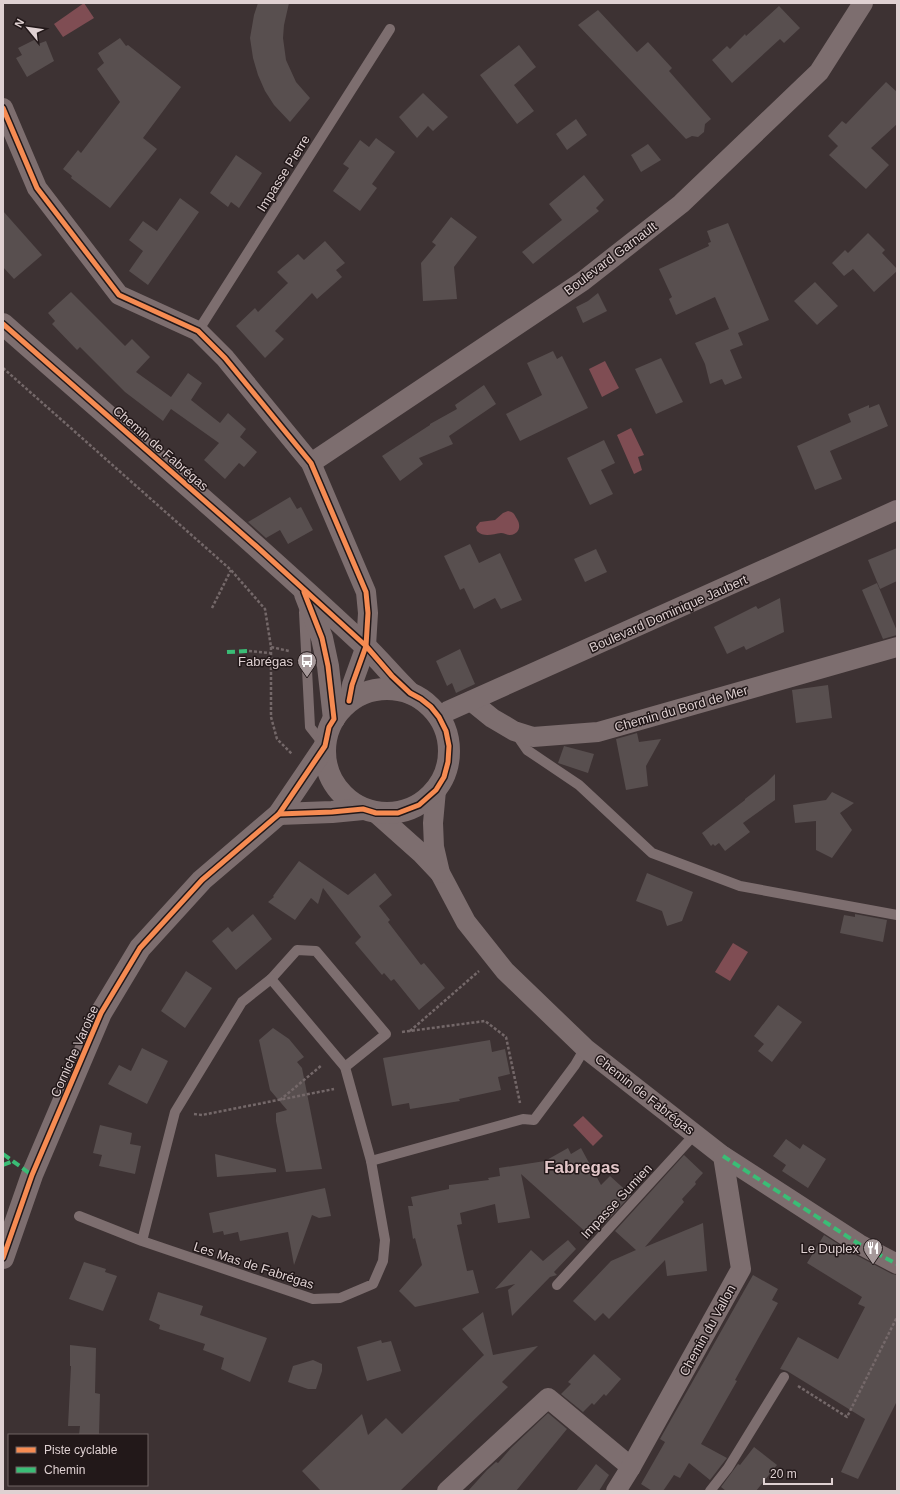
<svg xmlns="http://www.w3.org/2000/svg" width="900" height="1494" viewBox="0 0 900 1494" font-family="Arial,sans-serif">
<style>
.water{fill:#7f4d53}
.building{fill:#584f4f}
.lines{fill:none;stroke-linecap:round;stroke-linejoin:round}
.path{stroke:#746869;stroke-width:2.5;stroke-dasharray:3 2;stroke-linecap:butt}
.service{stroke:#7d6e6f;stroke-width:10}
.minor{stroke:#7d6e6f;stroke-width:20}
.tertiary{stroke:#7d6e6f;stroke-width:22}
.quiet{stroke:#3abd76;stroke-width:4;stroke-dasharray:8 4;stroke-linecap:butt}
.cycleway-casing{stroke:#221819;stroke-width:8}
.cycleway{stroke:#f68b52;stroke-width:5}
.labels{text-anchor:middle;stroke-width:3;stroke-linejoin:round;paint-order:stroke}
.street-label{font-size:13px;fill:#dfd1d2;stroke:#221819}
.poi-label{font-size:13px;fill:#dfd1d2;stroke:#221819;text-anchor:end}
.district-label{font-size:17px;font-weight:bold;fill:#e3c7c9;stroke:#221819}
</style>
<rect width="100%" height="100%" fill="#3d3233"/>
<g class="water">
<path d="M 84,3 L 94,18 L 63,37 L 54,24 Z"/>
<path d="M 605,361 L 619,388 L 602,397 L 589,369 Z"/>
<path d="M 631,428 L 644,455 L 638,457 L 642,470 L 634,474 L 617,435 Z"/>
<path d="M 508,511 C 514,512 514,514 517,519 C 521,525 520,534 510,535 C 507,535 504,533 501,533 C 493,534 484,538 477,531 L 476,527 L 480,522 L 495,520 L 503,513 Z"/>
<path d="M 733,943 L 748,952 L 730,981 L 715,972 Z"/>
<path d="M 583,1116 L 603,1136 L 593,1146 L 573,1125 Z"/>
</g>
<g class="building">
<path d="M 258,3 L 289,3 L 284,25 L 283,38 L 286,60 L 296,82 L 310,98 L 290,122 L 274,105 L 265,91 L 258,75 L 253,58 L 250,38 L 254,15 Z"/>
<path d="M 779,6 L 800,28 L 784,43 L 780,39 L 732,83 L 712,60 L 727,46 L 730,49 L 745,34 L 746,36 Z"/>
<path d="M 598,10 L 637,52 L 648,42 L 672,68 L 669,71 L 711,119 L 705,124 L 704,132 L 698,137 L 692,136 L 686,139 L 578,25 Z"/>
<path d="M 120,38 L 126,46 L 128,45 L 181,87 L 143,138 L 157,149 L 110,208 L 71,178 L 72,176 L 63,169 L 78,150 L 81,153 L 120,102 L 97,69 L 104,63 L 98,53 Z"/>
<path d="M 36,39 L 38,44 L 46,41 L 54,61 L 27,77 L 16,58 L 22,55 L 18,48 Z"/>
<path d="M 519,45 L 536,67 L 514,85 L 534,111 L 517,124 L 480,75 Z"/>
<path d="M 886,82 L 897,92 L 897,124 L 871,148 L 889,165 L 866,189 L 829,155 L 838,146 L 828,136 L 842,121 L 846,124 Z"/>
<path d="M 423,93 L 448,117 L 433,131 L 428,126 L 417,138 L 399,117 Z"/>
<path d="M 576,119 L 587,135 L 567,150 L 556,134 Z"/>
<path d="M 376,138 L 395,152 L 372,184 L 377,188 L 360,211 L 333,191 L 349,168 L 343,164 L 360,140 L 369,147 Z"/>
<path d="M 648,144 L 661,160 L 641,172 L 631,155 Z"/>
<path d="M 236,155 L 262,173 L 239,208 L 231,202 L 228,207 L 210,193 Z"/>
<path d="M 584,175 L 604,200 L 596,208 L 599,211 L 533,264 L 522,252 L 562,220 L 549,204 Z"/>
<path d="M 180,198 L 199,212 L 148,285 L 129,271 L 143,251 L 129,240 L 143,221 L 157,231 Z"/>
<path d="M 3,211 L 42,255 L 14,279 L 3,267 Z"/>
<path d="M 451,217 L 477,237 L 454,267 L 457,299 L 423,301 L 421,263 L 436,245 L 432,242 Z"/>
<path d="M 728,223 L 769,320 L 738,333 L 743,345 L 730,350 L 742,378 L 725,385 L 722,379 L 710,384 L 705,364 L 695,343 L 729,329 L 715,297 L 676,315 L 669,299 L 672,297 L 659,269 L 709,246 L 708,243 L 711,242 L 707,231 Z"/>
<path d="M 868,233 L 885,250 L 882,253 L 897,269 L 897,271 L 874,292 L 853,269 L 844,276 L 832,263 L 845,250 L 848,253 Z"/>
<path d="M 325,241 L 345,263 L 336,270 L 342,277 L 317,299 L 312,293 L 275,331 L 284,339 L 265,358 L 236,326 L 255,308 L 258,312 L 288,283 L 277,272 L 298,254 L 304,260 Z"/>
<path d="M 815,282 L 838,306 L 817,325 L 794,301 Z"/>
<path d="M 71,292 L 125,346 L 132,339 L 150,357 L 136,372 L 171,397 L 188,373 L 202,383 L 191,400 L 220,423 L 228,413 L 246,429 L 240,437 L 257,452 L 244,467 L 239,463 L 225,479 L 204,460 L 219,443 L 171,409 L 163,421 L 125,392 L 80,347 L 77,350 L 52,324 L 55,321 L 48,313 Z"/>
<path d="M 598,293 L 607,311 L 583,323 L 576,307 L 588,301 Z"/>
<path d="M 553,351 L 557,359 L 562,356 L 588,408 L 520,441 L 506,414 L 542,395 L 527,363 Z"/>
<path d="M 661,358 L 683,402 L 656,414 L 635,369 Z"/>
<path d="M 484,385 L 496,404 L 449,436 L 453,444 L 419,458 L 423,464 L 400,481 L 382,456 L 430,425 L 430,424 L 457,409 L 455,405 Z"/>
<path d="M 879,404 L 888,426 L 830,451 L 842,479 L 815,490 L 797,446 L 851,422 L 848,414 L 869,405 L 869,408 Z"/>
<path d="M 604,440 L 615,463 L 601,470 L 613,494 L 590,505 L 567,458 Z"/>
<path d="M 290,497 L 297,509 L 301,507 L 313,530 L 288,544 L 280,530 L 266,538 L 248,522 Z"/>
<path d="M 470,544 L 479,563 L 500,553 L 522,600 L 501,609 L 495,598 L 474,609 L 464,588 L 460,590 L 444,556 Z"/>
<path d="M 897,548 L 897,581 L 880,589 L 868,560 Z"/>
<path d="M 596,549 L 607,572 L 585,582 L 574,559 Z"/>
<path d="M 877,583 L 897,631 L 897,635 L 883,639 L 862,590 Z"/>
<path d="M 780,598 L 784,632 L 746,650 L 744,646 L 727,654 L 714,627 L 756,606 L 758,609 Z"/>
<path d="M 460,649 L 475,684 L 456,693 L 452,683 L 447,686 L 436,661 Z"/>
<path d="M 828,685 L 832,718 L 796,723 L 792,690 Z"/>
<path d="M 637,733 L 639,742 L 661,739 L 646,766 L 648,786 L 626,790 L 616,739 Z"/>
<path d="M 564,746 L 594,754 L 588,773 L 558,763 Z"/>
<path d="M 775,774 L 775,800 L 743,823 L 750,832 L 725,851 L 719,843 L 715,846 L 713,844 L 711,846 L 702,833 L 745,800 L 745,799 L 767,782 Z"/>
<path d="M 832,792 L 854,803 L 840,813 L 852,830 L 832,858 L 816,850 L 816,821 L 795,823 L 793,805 L 826,800 Z"/>
<path d="M 299,861 L 348,895 L 375,873 L 392,895 L 379,906 L 390,920 L 388,922 L 421,965 L 424,963 L 445,988 L 419,1010 L 394,979 L 391,981 L 384,973 L 382,975 L 355,943 L 361,937 L 323,888 L 318,904 L 311,898 L 295,920 L 268,902 L 274,897 L 273,896 Z"/>
<path d="M 647,873 L 693,892 L 682,921 L 667,926 L 662,911 L 636,901 Z"/>
<path d="M 253,914 L 272,939 L 236,970 L 212,941 L 228,927 L 232,932 Z"/>
<path d="M 855,914 L 887,920 L 883,942 L 840,933 L 844,915 L 855,917 Z"/>
<path d="M 186,971 L 212,988 L 185,1028 L 161,1011 Z"/>
<path d="M 778,1005 L 802,1022 L 772,1062 L 758,1051 L 764,1044 L 754,1036 Z"/>
<path d="M 273,1028 L 289,1039 L 304,1057 L 297,1062 L 302,1068 L 322,1169 L 286,1172 L 276,1121 L 276,1113 L 287,1110 L 270,1090 L 259,1040 Z"/>
<path d="M 490,1040 L 492,1052 L 505,1049 L 510,1074 L 498,1077 L 501,1090 L 459,1099 L 460,1101 L 410,1109 L 409,1103 L 392,1106 L 383,1058 Z"/>
<path d="M 142,1048 L 168,1061 L 147,1104 L 108,1084 L 119,1065 L 131,1071 Z"/>
<path d="M 100,1125 L 132,1133 L 130,1144 L 141,1146 L 135,1174 L 99,1166 L 102,1155 L 93,1153 Z"/>
<path d="M 786,1139 L 800,1149 L 803,1144 L 826,1159 L 808,1188 L 782,1171 L 786,1165 L 773,1156 Z"/>
<path d="M 568,1148 L 571,1154 L 581,1148 L 601,1185 L 610,1176 L 631,1195 L 606,1222 L 603,1219 L 589,1235 L 521,1174 L 530,1218 L 498,1223 L 495,1204 L 460,1213 L 462,1224 L 457,1225 L 463,1253 L 467,1271 L 473,1270 L 479,1293 L 415,1307 L 399,1291 L 422,1265 L 415,1238 L 413,1239 L 408,1206 L 413,1206 L 411,1197 L 449,1189 L 449,1185 L 489,1180 L 488,1178 L 500,1176 L 499,1168 L 545,1161 Z"/>
<path d="M 215,1154 L 276,1169 L 276,1172 L 217,1177 Z"/>
<path d="M 684,1155 L 703,1173 L 695,1182 L 696,1184 L 682,1199 L 684,1202 L 645,1247 L 703,1223 L 707,1271 L 667,1276 L 665,1260 L 609,1319 L 603,1313 L 595,1321 L 573,1301 L 611,1261 L 636,1250 L 615,1231 Z"/>
<path d="M 325,1188 L 331,1216 L 319,1218 L 312,1215 L 294,1265 L 288,1232 L 240,1241 L 238,1232 L 224,1235 L 223,1231 L 213,1233 L 209,1213 Z"/>
<path d="M 824,1235 L 854,1254 L 892,1274 L 897,1275 L 897,1401 L 858,1479 L 841,1472 L 865,1419 L 787,1371 L 780,1369 L 798,1337 L 838,1359 L 865,1307 L 858,1304 L 862,1297 L 807,1263 Z"/>
<path d="M 568,1240 L 576,1249 L 554,1272 L 557,1275 L 550,1277 L 512,1316 L 508,1290 L 515,1284 L 495,1289 L 531,1250 L 543,1261 Z"/>
<path d="M 84,1262 L 106,1269 L 105,1272 L 117,1276 L 103,1311 L 69,1299 Z"/>
<path d="M 753,1275 L 778,1289 L 772,1300 L 778,1303 L 735,1380 L 737,1381 L 701,1444 L 727,1458 L 710,1480 L 689,1463 L 680,1478 L 674,1475 L 663,1491 L 652,1491 L 641,1484 L 665,1442 L 660,1439 Z"/>
<path d="M 158,1292 L 203,1306 L 200,1315 L 267,1338 L 250,1382 L 221,1369 L 224,1358 L 203,1350 L 205,1344 L 159,1329 L 160,1325 L 149,1320 Z"/>
<path d="M 483,1312 L 493,1355 L 538,1346 L 502,1382 L 508,1387 L 400,1491 L 321,1491 L 302,1471 L 362,1414 L 368,1435 L 386,1418 L 402,1434 L 484,1355 L 462,1329 Z"/>
<path d="M 381,1340 L 382,1343 L 391,1341 L 401,1371 L 367,1381 L 357,1347 Z"/>
<path d="M 70,1345 L 96,1348 L 95,1393 L 100,1394 L 99,1435 L 79,1435 L 80,1426 L 68,1426 L 71,1366 L 70,1366 Z"/>
<path d="M 594,1354 L 621,1379 L 606,1396 L 604,1394 L 594,1405 L 592,1403 L 583,1412 L 561,1394 L 571,1384 L 568,1382 Z"/>
<path d="M 313,1360 L 322,1364 L 322,1371 L 316,1389 L 308,1389 L 288,1382 L 293,1366 Z"/>
<path d="M 548,1413 L 567,1429 L 516,1491 L 468,1491 L 487,1470 L 496,1462 L 498,1463 L 511,1448 Z"/>
<path d="M 754,1447 L 777,1465 L 756,1491 L 726,1491 L 721,1487 L 738,1464 L 740,1465 Z"/>
<path d="M 596,1464 L 609,1475 L 599,1491 L 576,1491 Z"/>
</g>
<g class="lines">
<g class="path">
<path d="M 3,368 L 231,570 L 265,609 L 271,647 L 289,651"/>
<path d="M 212,608 L 231,570"/>
<path d="M 271,647 L 271,717 L 277,739 L 292,754"/>
<path d="M 249,651 L 270,653"/>
<path d="M 410,1031 L 479,971"/>
<path d="M 402,1032 L 485,1021 L 506,1037 L 520,1103"/>
<path d="M 280,1100 L 322,1065"/>
<path d="M 194,1114 L 202,1115 L 334,1089"/>
<path d="M 798,1386 L 847,1417 L 897,1317"/>
</g>
<g class="service">
<path d="M 198,331 L 390,29"/>
<path d="M 304,612 L 310,727 L 325,746"/>
<path d="M 516,734 L 527,750 L 579,785 L 652,853 L 740,886 L 897,915"/>
<path d="M 271,979 L 297,950 L 316,951 L 386,1034 L 345,1067"/>
<path d="M 371,1161 L 523,1119 L 534,1120 L 575,1065 L 585,1048"/>
<path d="M 79,1216 L 142,1241 L 313,1299 L 340,1298 L 373,1284 L 383,1261 L 385,1240 L 371,1161 L 345,1067 L 271,979 L 242,1002 L 175,1112 L 142,1241"/>
<path d="M 557,1285 L 695,1134"/>
<path d="M 710,1491 L 728,1468 L 784,1377"/>
</g>
<g class="minor">
<path d="M 3,108 L 37,188 L 119,295 L 198,331 L 225,358 L 311,463 L 366,592 L 368,613 L 366,646 L 352,685 L 349,701"/>
<path d="M 311,463 L 583,281 L 681,204 L 819,72 L 863,3"/>
<path d="M 471,701 L 492,718 L 514,731 L 533,737 L 598,732 L 897,647"/>
<path d="M 439,717 L 448,711 L 897,510"/>
<path d="M 436,790 L 433,823 L 434,847 L 440,873 L 466,922 L 505,971 L 585,1048 L 723,1156 L 859,1244 L 897,1264"/>
<path d="M 376,813 L 422,854 L 440,873"/>
<path d="M 447,1491 L 548,1398 L 631,1467"/>
<path d="M 616,1491 L 631,1467 L 741,1269 L 723,1156"/>
</g>
<g class="tertiary">
<path d="M 3,324 C 124,431 247,535 364,645 C 380,660 394,678 410,693"/>
<path d="M 305,594 L 322,638 L 328,666 L 334,719"/>
<circle cx="387" cy="751" r="62"/>
<path d="M 279,814 L 332,812 L 363,809"/>
<path d="M 3,1258 L 32,1175 L 101,1013 L 140,948 L 202,880 L 279,814 L 325,746"/>
</g>
<g class="quiet">
<path d="M 227,652 L 249,651"/>
<path d="M 3,1154 L 32,1175"/>
<path d="M 723,1156 L 859,1244 L 897,1264"/>
<path d="M 3,1165 L 13,1161"/>
</g>
<defs>
<g id="cycleway">
<path d="M 3,108 L 37,188 L 119,295 L 198,331 L 225,358 L 311,463 L 366,592 L 368,613 L 366,646 L 352,685 L 349,701"/>
<path d="M 3,324 L 256,546 L 366,646 L 392,676 L 410,693 L 421,699 L 431,707 L 439,717 L 446,731 L 449,746 L 448,762 L 444,777 L 436,790 L 419,805 L 398,813 L 376,813 L 363,809 L 332,812 L 279,814"/>
<path d="M 3,1258 L 32,1175 L 101,1013 L 140,948 L 202,880 L 279,814 L 325,746 L 329,727 L 334,719 L 328,666 L 322,638 L 304,592"/>
</g>
</defs>
<use href="#cycleway" class="cycleway-casing"/>
<use href="#cycleway" class="cycleway"/>
</g>
<defs>
<symbol id="bus-pin" viewBox="-11 -11 22 30"><path d="M0 17L-7.5 6A9.5 9.5 0 1 1 7.5 6Z" fill="#a6999a" stroke="#221819"/><path d="M-5-6H5V4H4V6H2V4H-2V6H-4V4H-5ZM-3.5-4V0h7V-4ZM-3.5 1.2v1.5H-2V1.2ZM2 1.2v1.5H3.5V1.2Z" fill="#fff"/></symbol>
<symbol id="restaurant-pin" viewBox="-11 -11 22 30"><path d="M0 17L-7.5 6A9.5 9.5 0 1 1 7.5 6Z" fill="#a6999a" stroke="#221819"/><path d="M-5-6h1v4h1v-4h1v4h1v-4h1v5L-1.5 .5V6h-2V.5L-5-1ZM5-6V6H3V1.5H1.5Q1.5-4 5-6Z" fill="#fff"/></symbol>
</defs>
<g fill-rule="evenodd">
<use href="#bus-pin" x="296" y="650" width="22" height="30"/>
<use href="#restaurant-pin" x="862" y="1237" width="22" height="30"/>
</g>
<g class="labels">
<g class="street-label">
<text transform="translate(283 173) rotate(-58)" y="5">Impasse Pierre</text>
<text transform="translate(610 258) rotate(-37)" y="5">Boulevard Garnault</text>
<text transform="translate(161 448) rotate(41)" y="5">Chemin de Fabrégas</text>
<text transform="translate(668 613) rotate(-24)" y="5">Boulevard Dominique Jaubert</text>
<text transform="translate(681 708) rotate(-16)" y="5">Chemin du Bord de Mer</text>
<text transform="translate(74 1051) rotate(-66)" y="5">Corniche Varoise</text>
<text transform="translate(645 1094) rotate(38)" y="5">Chemin de Fabrégas</text>
<text transform="translate(616 1201) rotate(-47)" y="5">Impasse Sumien</text>
<text transform="translate(254 1265) rotate(18)" y="5">Les Mas de Fabrégas</text>
<text transform="translate(707 1330) rotate(-61)" y="5">Chemin du Vallon</text>
</g>
<g class="poi-label">
<text x="293" y="666">Fabrégas</text>
<text x="859" y="1253">Le Duplex</text>
</g>
<g class="district-label">
<text x="582" y="1173">Fabregas</text>
</g>
</g>
<rect width="900" height="1494" fill="none" stroke="#dfd1d2" stroke-width="8"/>
<rect x="8" y="1434" width="140" height="52" fill="#221819" stroke="#6e6263"/>
<rect x="16" y="1447" width="20" height="6" fill="#f68b52" stroke="#6e6263"/>
<text x="44" y="1454" font-size="12" fill="#dfd1d2">Piste cyclable</text>
<rect x="16" y="1467" width="20" height="6" fill="#3abd76" stroke="#6e6263"/>
<text x="44" y="1474" font-size="12" fill="#dfd1d2">Chemin</text>
<g transform="translate(28 28) rotate(299)" stroke="#221819" stroke-width="3" paint-order="stroke">
<path d="M0-3L7 15L0 10L-7 15Z" fill="#dfd1d2"/>
<text y="-6" font-size="11" font-weight="bold" text-anchor="middle" fill="#dfd1d2">N</text>
</g>
<path d="M764 1478v6h68v-6" fill="none" stroke="#dfd1d2" stroke-width="2"/>
<text x="770" y="1478" font-size="12" fill="#dfd1d2" stroke="#221819" stroke-width="3" paint-order="stroke">20 m</text>
</svg>
